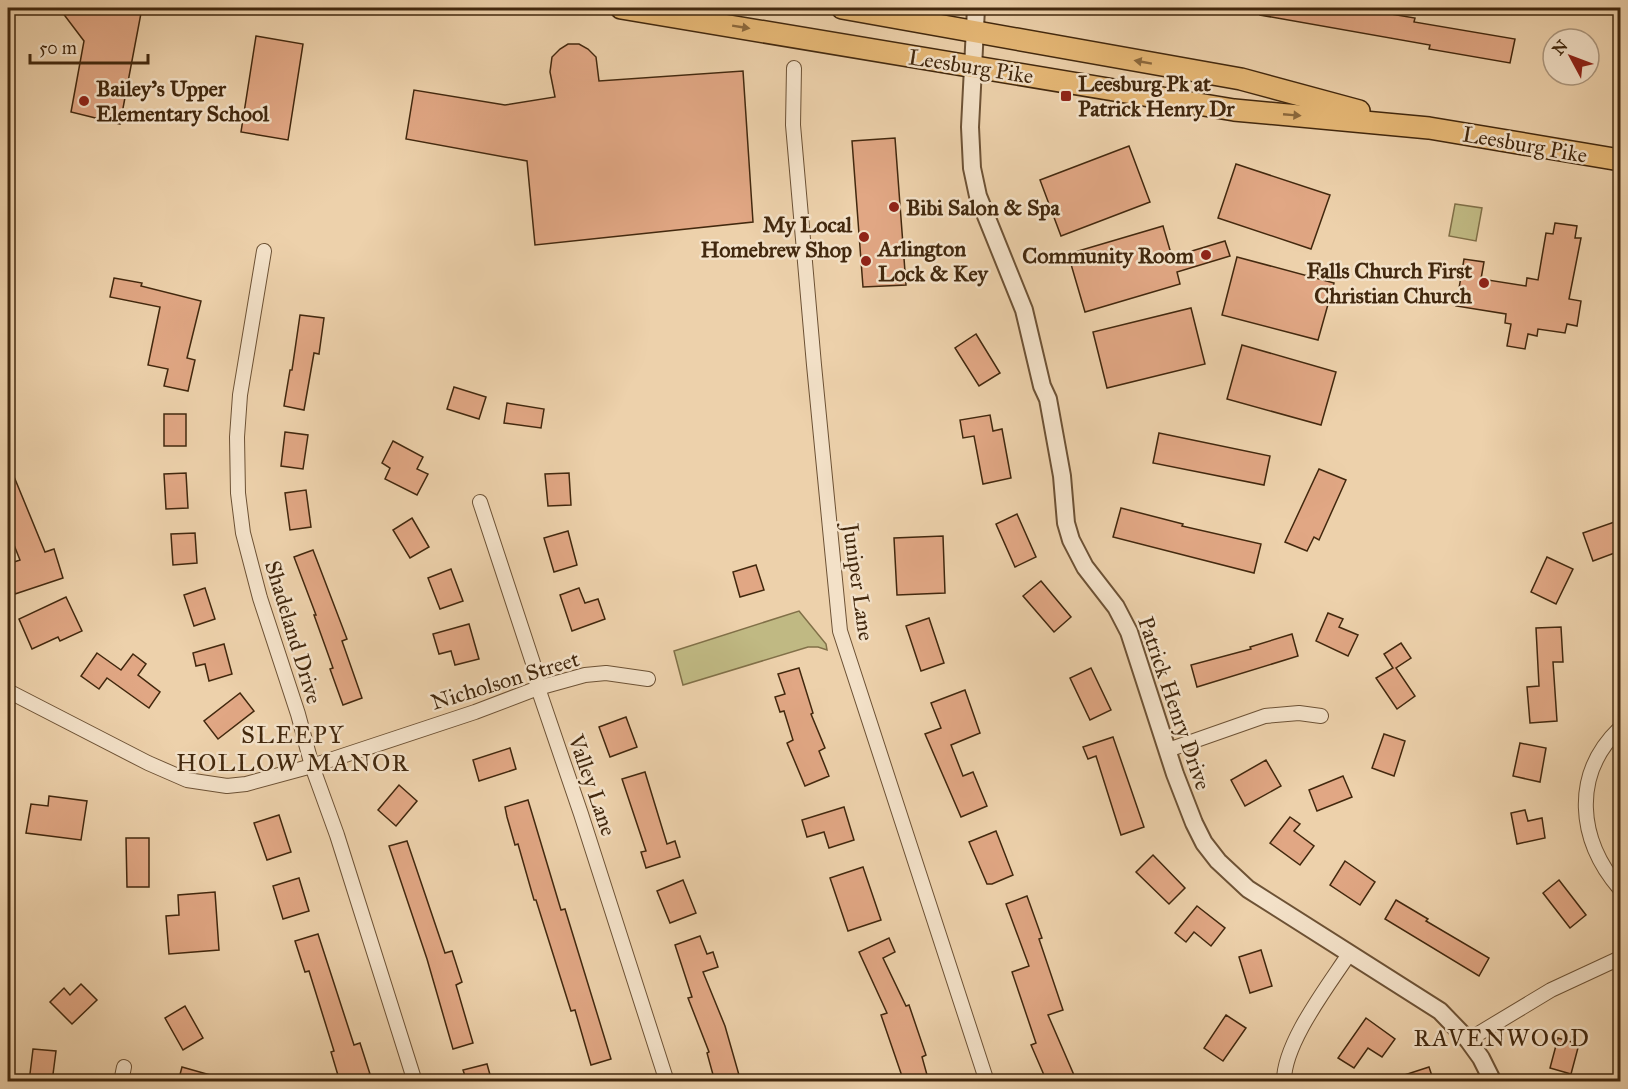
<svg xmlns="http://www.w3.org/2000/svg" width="1628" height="1089" viewBox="0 0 1628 1089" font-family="'IM FELL Great Primer',serif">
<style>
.green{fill:#c0b983;stroke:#817048;stroke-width:1.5}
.building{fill:#e1a784;stroke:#42280e;stroke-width:1.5}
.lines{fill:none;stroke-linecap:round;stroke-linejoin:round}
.minor-casing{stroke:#6d5235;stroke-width:16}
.tertiary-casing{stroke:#6d5235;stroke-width:20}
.primary-casing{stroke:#42280e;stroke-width:24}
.minor{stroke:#f3e1c8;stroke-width:14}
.tertiary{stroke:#f3e1c8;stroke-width:16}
.primary{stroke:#e6b876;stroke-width:21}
.oneway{fill:#8c693d}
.poi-dot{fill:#8f2418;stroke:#f3e1c8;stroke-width:2}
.labels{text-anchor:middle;stroke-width:5;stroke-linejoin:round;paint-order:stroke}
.street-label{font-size:22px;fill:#42280e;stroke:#f3e1c8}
.poi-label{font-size:22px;font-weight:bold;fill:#42280e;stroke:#f3e1c8;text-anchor:start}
.neighbourhood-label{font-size:24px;letter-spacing:1.5px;fill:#42280e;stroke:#f3e1c8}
</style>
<rect width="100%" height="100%" fill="#edd1ab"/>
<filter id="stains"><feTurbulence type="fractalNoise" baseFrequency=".00333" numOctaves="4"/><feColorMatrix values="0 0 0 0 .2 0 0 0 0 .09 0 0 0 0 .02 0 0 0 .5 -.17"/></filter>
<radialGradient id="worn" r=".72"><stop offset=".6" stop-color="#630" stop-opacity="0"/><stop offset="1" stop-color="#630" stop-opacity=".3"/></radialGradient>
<g class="green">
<path d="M 1455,204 L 1482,208 L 1476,241 L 1449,236 Z"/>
<path d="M 799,611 L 826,644 L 827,650 L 818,647 L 808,647 L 683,685 L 674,651 Z"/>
</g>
<g class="building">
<path d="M 59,8 L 142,8 L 120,124 L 71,112 L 84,41 Z"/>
<path d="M 1260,8 L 1355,8 L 1415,18 L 1414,22 L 1515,39 L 1510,63 L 1429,49 L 1430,45 L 1260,15 Z"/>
<path d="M 256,36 L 303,44 L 288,140 L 241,132 Z"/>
<path d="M 568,44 L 579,44 L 588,49 L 596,57 L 599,81 L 743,71 L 753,222 L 535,245 L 527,161 L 406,139 L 414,90 L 505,105 L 555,97 L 550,72 L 552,57 L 560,49 Z"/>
<path d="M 895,138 L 906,285 L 863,287 L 852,141 Z"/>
<path d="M 1129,146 L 1150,202 L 1061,236 L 1040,180 Z"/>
<path d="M 1236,164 L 1330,195 L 1311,249 L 1218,218 Z"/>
<path d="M 1555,223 L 1577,226 L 1575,238 L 1581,238 L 1569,299 L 1581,301 L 1577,326 L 1567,324 L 1565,333 L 1538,329 L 1537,336 L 1528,334 L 1525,349 L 1507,346 L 1511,324 L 1505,323 L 1506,314 L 1456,306 L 1464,259 L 1484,262 L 1481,279 L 1526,286 L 1527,278 L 1538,280 L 1546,233 L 1553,234 Z"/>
<path d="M 1163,226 L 1172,257 L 1225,241 L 1230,256 L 1177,272 L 1180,284 L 1085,312 L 1068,254 Z"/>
<path d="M 1237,257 L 1334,283 L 1318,340 L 1222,315 Z"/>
<path d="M 114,278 L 142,283 L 141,286 L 201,301 L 187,358 L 195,360 L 188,391 L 164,386 L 168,369 L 148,365 L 160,307 L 110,297 Z"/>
<path d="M 1191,308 L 1205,364 L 1107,388 L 1093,332 Z"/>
<path d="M 300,315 L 324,318 L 319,354 L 314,353 L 304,410 L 284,406 L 290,370 L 292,370 Z"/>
<path d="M 976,334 L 1000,373 L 979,386 L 955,348 Z"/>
<path d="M 1242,345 L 1336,372 L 1321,425 L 1227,399 Z"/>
<path d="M 454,387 L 486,397 L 479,419 L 447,409 Z"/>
<path d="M 507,403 L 544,409 L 541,428 L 504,423 Z"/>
<rect x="164" y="414" width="22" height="32"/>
<path d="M 990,415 L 993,431 L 1002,429 L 1011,478 L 983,484 L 974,436 L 963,438 L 960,420 Z"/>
<path d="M 285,432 L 308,435 L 303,469 L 281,466 Z"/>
<path d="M 1159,433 L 1270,456 L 1264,485 L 1153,463 Z"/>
<path d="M 393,441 L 423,457 L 417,469 L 428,474 L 417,495 L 385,479 L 390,468 L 382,463 Z"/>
<path d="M 8,462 L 45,552 L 54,549 L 63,578 L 15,594 L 8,569 L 8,564 L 20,560 L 8,530 Z"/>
<path d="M 1319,469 L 1346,480 L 1319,540 L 1314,537 L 1307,551 L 1285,542 Z"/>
<path d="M 186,473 L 188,508 L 166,509 L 164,474 Z"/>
<path d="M 569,473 L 571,505 L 548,506 L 545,474 Z"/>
<path d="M 306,490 L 311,527 L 290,530 L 285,493 Z"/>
<path d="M 1121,508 L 1183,524 L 1182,526 L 1261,544 L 1254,573 L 1113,537 Z"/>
<path d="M 1017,514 L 1036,557 L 1015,567 L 996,524 Z"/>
<path d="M 412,518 L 429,547 L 410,558 L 393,530 Z"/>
<path d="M 1620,520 L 1620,551 L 1593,561 L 1583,533 Z"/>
<path d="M 568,531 L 577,565 L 554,572 L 544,538 Z"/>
<path d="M 195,533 L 197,563 L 173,565 L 171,534 Z"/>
<path d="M 943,536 L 945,593 L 897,595 L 894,538 Z"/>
<path d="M 313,550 L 347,639 L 342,641 L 362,698 L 343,705 L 330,669 L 333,668 L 314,615 L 316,615 L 294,557 Z"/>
<path d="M 1547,557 L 1573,569 L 1556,604 L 1531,592 Z"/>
<path d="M 756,565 L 764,590 L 740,597 L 733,572 Z"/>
<path d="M 451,569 L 463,601 L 440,609 L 428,578 Z"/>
<path d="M 1041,581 L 1071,617 L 1054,632 L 1023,596 Z"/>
<path d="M 205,588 L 215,619 L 194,626 L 184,595 Z"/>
<path d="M 579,588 L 585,603 L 598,599 L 605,619 L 572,631 L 560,595 Z"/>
<path d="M 66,597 L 82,631 L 60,641 L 58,637 L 32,649 L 19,619 Z"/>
<path d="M 1328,613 L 1343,619 L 1339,627 L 1358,635 L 1348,656 L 1316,641 Z"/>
<path d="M 929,618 L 944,663 L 921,671 L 906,626 Z"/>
<path d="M 469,624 L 479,659 L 455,665 L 451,651 L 439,654 L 433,634 Z"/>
<path d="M 1561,627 L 1563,662 L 1553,662 L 1557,721 L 1530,723 L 1527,687 L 1539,686 L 1536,628 Z"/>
<path d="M 1292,634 L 1298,656 L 1197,687 L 1191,665 L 1251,649 L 1250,647 Z"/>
<path d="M 1401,643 L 1411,658 L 1396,668 L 1415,696 L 1397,709 L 1376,678 L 1393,668 L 1384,654 Z"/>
<path d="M 224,644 L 232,674 L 209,681 L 205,664 L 196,666 L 193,653 Z"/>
<path d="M 97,653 L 121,670 L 133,654 L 146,664 L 138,675 L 160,692 L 149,708 L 107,678 L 99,689 L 81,676 Z"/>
<path d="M 799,668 L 813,713 L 811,714 L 825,748 L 819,751 L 829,776 L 805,786 L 787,743 L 793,740 L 784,711 L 780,712 L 775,697 L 785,694 L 778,674 Z"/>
<path d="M 1091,668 L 1111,710 L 1090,720 L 1070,678 Z"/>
<path d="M 965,690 L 980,733 L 951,745 L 963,776 L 973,772 L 987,806 L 961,817 L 925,734 L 941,728 L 931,703 Z"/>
<path d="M 240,693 L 254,711 L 218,739 L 204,721 Z"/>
<path d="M 626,717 L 637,747 L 610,757 L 599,727 Z"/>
<path d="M 1384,734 L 1405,741 L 1394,776 L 1372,768 Z"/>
<path d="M 1113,737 L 1144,827 L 1121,835 L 1096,756 L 1088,759 L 1083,747 Z"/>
<path d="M 1520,743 L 1546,748 L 1540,782 L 1513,776 Z"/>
<path d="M 510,748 L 516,769 L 479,781 L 473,760 Z"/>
<path d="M 1266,760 L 1281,786 L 1245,806 L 1231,780 Z"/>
<path d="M 645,772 L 667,844 L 675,841 L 680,857 L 646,868 L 641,852 L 646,851 L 622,779 Z"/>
<path d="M 1343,776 L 1352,797 L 1317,811 L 1309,790 Z"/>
<path d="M 399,785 L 417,801 L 396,826 L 378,810 Z"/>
<path d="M 49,796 L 87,801 L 81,840 L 26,833 L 31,804 L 48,806 Z"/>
<path d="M 528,800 L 561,910 L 565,909 L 611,1059 L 591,1065 L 575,1010 L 571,1011 L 536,900 L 534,900 L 518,844 L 515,845 L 507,817 L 505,807 Z"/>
<path d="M 844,807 L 854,840 L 829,848 L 824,832 L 807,837 L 802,820 Z"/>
<path d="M 1525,810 L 1528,821 L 1542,818 L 1545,838 L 1517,844 L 1511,813 Z"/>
<path d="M 279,815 L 291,852 L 267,860 L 254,823 Z"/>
<path d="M 1290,817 L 1300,824 L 1294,831 L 1314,846 L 1300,865 L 1270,843 Z"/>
<path d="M 996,831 L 1013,875 L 992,884 L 987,884 L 969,842 Z"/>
<path d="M 126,838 L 149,838 L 149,887 L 127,887 Z"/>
<path d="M 407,841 L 445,953 L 452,951 L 462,982 L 456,985 L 473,1043 L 453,1049 L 427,959 L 389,846 Z"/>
<path d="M 1153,855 L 1185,888 L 1169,904 L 1136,872 Z"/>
<path d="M 1345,861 L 1375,882 L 1360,905 L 1330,885 Z"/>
<path d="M 863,867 L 881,920 L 848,931 L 830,878 Z"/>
<path d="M 299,878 L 309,911 L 283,919 L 273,886 Z"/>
<path d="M 683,880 L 696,913 L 670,923 L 657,891 Z"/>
<path d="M 1559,880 L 1586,915 L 1570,928 L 1543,893 Z"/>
<path d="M 215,892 L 219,950 L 169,954 L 166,916 L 179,915 L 178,895 Z"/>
<path d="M 1027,896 L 1042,938 L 1039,939 L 1063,1010 L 1048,1015 L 1077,1082 L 1047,1082 L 1031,1045 L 1036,1043 L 1012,972 L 1029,966 L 1006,904 Z"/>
<path d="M 1396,900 L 1428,919 L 1426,921 L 1489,958 L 1479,976 L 1385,919 Z"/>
<path d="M 1197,906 L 1225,928 L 1211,946 L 1194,932 L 1186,942 L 1175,933 Z"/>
<path d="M 318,934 L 354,1045 L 360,1043 L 370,1074 L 346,1082 L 340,1082 L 331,1052 L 334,1051 L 309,971 L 305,972 L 295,941 Z"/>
<path d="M 700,936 L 707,954 L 713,952 L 718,967 L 703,972 L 725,1026 L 741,1082 L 715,1082 L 707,1053 L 709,1052 L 688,998 L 692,997 L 675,945 Z"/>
<path d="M 889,938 L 895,952 L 883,958 L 906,1006 L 909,1005 L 926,1055 L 922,1057 L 929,1082 L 904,1082 L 881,1015 L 887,1013 L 859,952 Z"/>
<path d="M 1261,950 L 1272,986 L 1250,993 L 1239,957 Z"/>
<path d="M 81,984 L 97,1000 L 72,1024 L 50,1002 L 64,988 L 70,995 Z"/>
<path d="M 185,1006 L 203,1038 L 183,1050 L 165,1018 Z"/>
<path d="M 1226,1015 L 1246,1028 L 1223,1061 L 1204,1048 Z"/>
<path d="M 1366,1018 L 1395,1039 L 1382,1057 L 1368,1048 L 1354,1068 L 1338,1058 Z"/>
<path d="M 1558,1038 L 1579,1044 L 1571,1074 L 1550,1068 Z"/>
<path d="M 33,1049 L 56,1051 L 52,1082 L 29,1082 Z"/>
<path d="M 487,1064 L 492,1082 L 467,1082 L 463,1070 Z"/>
<path d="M 182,1067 L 221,1078 L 220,1082 L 178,1082 Z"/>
<path d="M 1429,1067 L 1434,1082 L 1392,1082 L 1392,1079 Z"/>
</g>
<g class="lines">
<defs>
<g id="minor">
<path d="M 794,68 L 793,125 L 814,365 L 840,631 L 987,1082"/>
<path d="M 264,251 L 240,395 L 237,437 L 238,493 L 243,533 L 260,598 L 298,714 L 312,766 L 337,835 L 415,1082"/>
<path d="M 480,502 L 533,663 L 538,688 L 581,814 L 667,1082"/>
<path d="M 8,691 L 148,763 L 187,780 L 227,786 L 246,784 L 312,766 L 475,712 L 538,688 L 585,675 L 606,673 L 648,679"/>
<path d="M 1620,728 C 1571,775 1578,840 1620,889"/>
<path d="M 1168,750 L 1265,716 L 1299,713 L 1321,716"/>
<path d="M 1468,1040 L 1551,990 L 1620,958"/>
<path d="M 121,1082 L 124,1067"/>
<path d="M 1284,1082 C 1283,1044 1328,986 1349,954"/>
</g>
<path id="tertiary" d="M 976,8 L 970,127 L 972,168 L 978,196 L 1024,310 L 1042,386 L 1048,399 L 1062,476 L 1066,523 L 1071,540 L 1085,567 L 1116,607 L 1129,632 L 1175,774 L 1194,823 L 1204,843 L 1218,861 L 1248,889 L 1440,1011 L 1468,1040 L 1481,1058 L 1493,1082"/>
<g id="primary">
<path d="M 621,8 L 1234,110 L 1429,128 L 1620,160"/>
<path d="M 842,8 L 1241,79 L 1359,111"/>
</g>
</defs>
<use href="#minor" class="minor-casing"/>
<use href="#tertiary" class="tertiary-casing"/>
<use href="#primary" class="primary-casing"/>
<use href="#minor" class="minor"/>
<use href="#tertiary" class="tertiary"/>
<use href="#primary" class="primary"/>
</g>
<defs><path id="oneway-solid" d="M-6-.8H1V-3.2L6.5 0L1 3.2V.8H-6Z" transform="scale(1.5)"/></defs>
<g class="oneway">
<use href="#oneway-solid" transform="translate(741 27) rotate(9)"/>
<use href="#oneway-solid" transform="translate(1143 62) rotate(-170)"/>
<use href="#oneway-solid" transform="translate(1292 115) rotate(5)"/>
</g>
<g class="poi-dot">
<rect x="1060" y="90" width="12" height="12" rx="3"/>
<circle cx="84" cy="101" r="6"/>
<circle cx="894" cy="207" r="6"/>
<circle cx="864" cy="237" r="6"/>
<circle cx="1206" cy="255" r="6"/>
<circle cx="866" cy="261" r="6"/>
<circle cx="1484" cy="283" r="6"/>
</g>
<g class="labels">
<g class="street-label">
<text transform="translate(971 66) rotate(9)" y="8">Leesburg Pike</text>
<text transform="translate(1525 144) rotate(10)" y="8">Leesburg Pike</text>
<text transform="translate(859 582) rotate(82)" y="8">Juniper Lane</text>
<text transform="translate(294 632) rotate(73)" y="8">Shadeland Drive</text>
<text transform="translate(505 680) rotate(-17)" y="8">Nicholson Street</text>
<text transform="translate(1175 703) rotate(71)" y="8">Patrick Henry Drive</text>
<text transform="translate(593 785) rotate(71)" y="8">Valley Lane</text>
</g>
<g class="poi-label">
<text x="1078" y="91">Leesburg Pk at<tspan x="1078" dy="25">Patrick Henry Dr</tspan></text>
<text x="96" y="96">Bailey's Upper<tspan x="96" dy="25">Elementary School</tspan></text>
<text x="906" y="215">Bibi Salon &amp; Spa</text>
<text x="852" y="232" text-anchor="end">My Local<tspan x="852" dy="25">Homebrew Shop</tspan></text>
<text x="878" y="256">Arlington<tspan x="878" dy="25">Lock &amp; Key</tspan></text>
<text x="1194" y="263" text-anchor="end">Community Room</text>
<text x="1472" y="278" text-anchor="end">Falls Church First<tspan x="1472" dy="25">Christian Church</tspan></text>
</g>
<g class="neighbourhood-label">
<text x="293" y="743">SLEEPY<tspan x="293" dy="28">HOLLOW MANOR</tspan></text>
<text x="1502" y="1046">RAVENWOOD</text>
</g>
</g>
<rect width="1628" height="1089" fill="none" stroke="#edd1ab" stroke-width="30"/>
<rect x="9" y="9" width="1610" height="1071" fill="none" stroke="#42280e" stroke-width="3"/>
<rect x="15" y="15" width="1598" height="1059" fill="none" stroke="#42280e" stroke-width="1.5"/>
<g transform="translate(1571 57) rotate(311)"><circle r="28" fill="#f3e1c8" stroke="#ac977e" stroke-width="1.5"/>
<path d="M0-4.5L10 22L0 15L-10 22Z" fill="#8f2418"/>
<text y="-9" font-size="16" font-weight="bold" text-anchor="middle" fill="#42280e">N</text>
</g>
<path d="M30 54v9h118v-9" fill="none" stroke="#42280e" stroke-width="3"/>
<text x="39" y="54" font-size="18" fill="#42280e" stroke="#f3e1c8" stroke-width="4.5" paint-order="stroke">50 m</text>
<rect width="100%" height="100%" filter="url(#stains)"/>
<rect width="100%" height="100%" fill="url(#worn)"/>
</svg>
